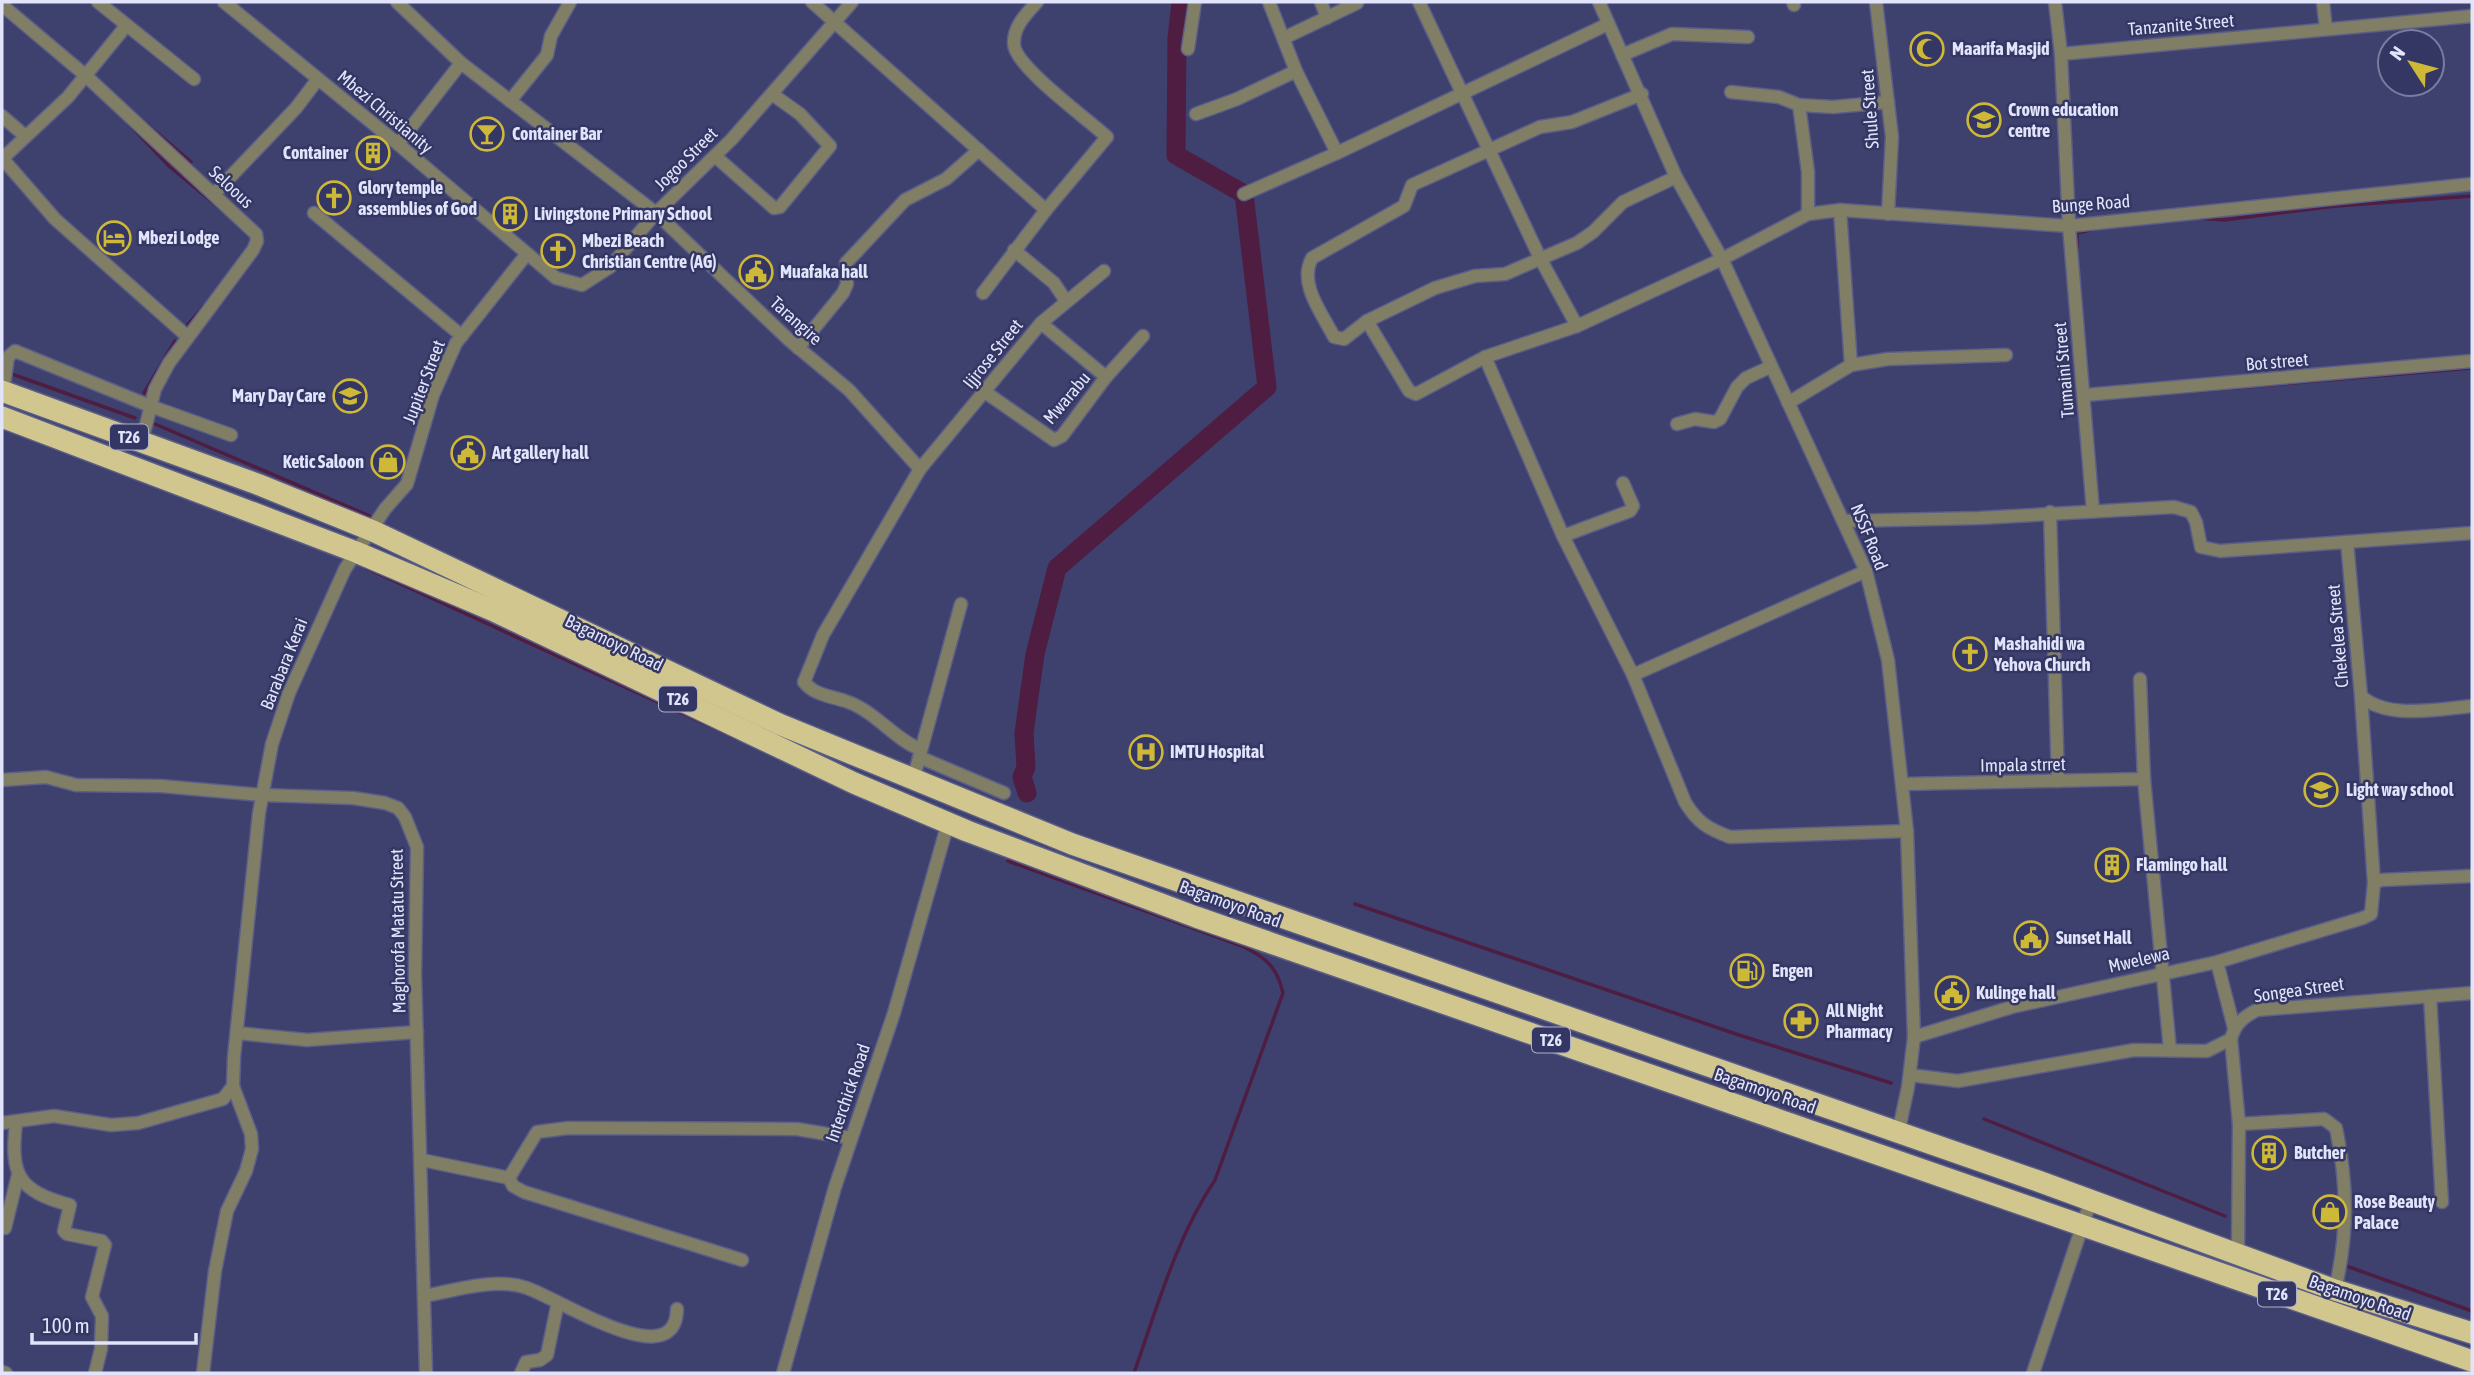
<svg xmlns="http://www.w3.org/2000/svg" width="2474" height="1375" viewBox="0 0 2474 1375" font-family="'Asap Condensed',sans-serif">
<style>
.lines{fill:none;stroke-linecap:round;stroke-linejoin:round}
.stream{stroke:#4e1d41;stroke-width:3.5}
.river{stroke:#4e1d41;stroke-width:19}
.street-casing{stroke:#5b5e87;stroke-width:15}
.highway-casing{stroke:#5b5e87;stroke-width:24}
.street{stroke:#817e66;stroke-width:12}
.highway{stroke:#d1c78e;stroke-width:21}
.labels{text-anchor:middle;stroke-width:5;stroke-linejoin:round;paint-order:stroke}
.shield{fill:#343663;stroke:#adb0cd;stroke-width:2}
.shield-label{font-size:16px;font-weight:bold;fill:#e1e4fb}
.street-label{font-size:18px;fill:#e1e4fb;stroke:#343663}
.poi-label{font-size:18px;font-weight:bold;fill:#e1e4fb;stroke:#343663;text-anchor:start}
</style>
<rect width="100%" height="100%" fill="#3e416e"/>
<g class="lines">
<g class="stream">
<path d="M 142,120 L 191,162"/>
<path d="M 129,124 L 169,166 L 229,216"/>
<path d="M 2199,218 L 2224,220 L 2336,206 L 2472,196"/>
<path d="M 2077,249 L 2077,233 L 2091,230"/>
<path d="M 185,328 L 205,305"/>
<path d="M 9,373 L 135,418"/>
<path d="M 144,393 L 175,341"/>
<path d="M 2101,399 L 2472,368"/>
<path d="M 155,424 L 372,517"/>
<path d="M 366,568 L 736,738"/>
<path d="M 1008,861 L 1242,946 C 1265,957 1277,966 1283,993 L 1215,1180 C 1176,1238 1157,1308 1134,1373"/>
<path d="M 1355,904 L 1739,1035 L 1891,1083"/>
<path d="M 1984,1119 L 2225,1216"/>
<path d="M 2349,1267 L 2472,1311"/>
</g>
<path class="river" d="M 1027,793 L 1022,777 L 1026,767 L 1024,733 L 1035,654 L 1057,568 L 1267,387 L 1244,194 L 1176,155 L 1177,38 L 1181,2"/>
<defs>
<g id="street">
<path d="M 98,2 L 194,79"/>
<path d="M 224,2 L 398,144 L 556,278 L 582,285 L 610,267 L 656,213 L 732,139 L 852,2"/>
<path d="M 397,2 L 461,63 L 656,213 L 789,340 L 849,390 L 920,469 L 823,635 L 804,682 C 815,696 832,696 848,702 C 876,712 894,739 920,749"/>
<path d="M 812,2 L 1046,210"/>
<path d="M 1269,2 L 1296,71 L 1337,153 L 1608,24"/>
<path d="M 1321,2 L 1327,18"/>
<path d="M 1419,2 L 1541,260 L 1577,326"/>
<path d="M 1599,2 L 1676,177 L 1722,259 L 1866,571 L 1888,660 L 1907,831 L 1914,1037 L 1908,1087 L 1898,1134"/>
<path d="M 1793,2 L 1794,5"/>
<path d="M 1876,2 L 1892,137 L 1888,214"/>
<path d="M 2055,2 L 2061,54 L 2069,226 L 2093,511"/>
<path d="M 2323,2 L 2326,29"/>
<path d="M 2,5 L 85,75 L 256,234 L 257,241 L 253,250 L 169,363 L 155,389 L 142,441"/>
<path d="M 1284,38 L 1357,3"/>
<path d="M 1188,49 L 1195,2"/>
<path d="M 2061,54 L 2472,16"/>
<path d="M 1622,55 L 1672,34 L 1748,37"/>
<path d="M 1731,92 L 1779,97 L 1799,105 L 1808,172 L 1808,214"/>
<path d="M 1642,94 L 1572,122 L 1540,127 L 1412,185 L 1404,206 L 1312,258 C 1298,284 1322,313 1334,337 L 1344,339 L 1367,321 L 1435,288 L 1475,276 L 1505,274 L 1577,243 L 1593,232 L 1623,202 L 1676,177"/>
<path d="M 510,101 L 547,55 L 551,36 L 570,2"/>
<path d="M 1799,105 L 1833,107 L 1888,102"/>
<path d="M 1196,114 L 1237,99 L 1296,71"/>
<path d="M 2,116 L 25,136"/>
<path d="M 398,144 L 461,63"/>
<path d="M 715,156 L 774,208 L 780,207 L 830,146 L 800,114 L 772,94"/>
<path d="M 2,158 L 55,219 L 188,337"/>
<path d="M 2,159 L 68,97 L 126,26"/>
<path d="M 214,194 L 296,108 L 318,79"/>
<path d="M 1244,194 L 1337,153"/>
<path d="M 1840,210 L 1851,365"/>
<path d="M 314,213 L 462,336"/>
<path d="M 1014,250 L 1054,283 L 1066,301"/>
<path d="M 983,293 L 1046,210 L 1107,137 C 1089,120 1014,66 1014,44 C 1013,27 1026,14 1037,2"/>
<path d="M 1367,321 L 1409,391 L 1416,394 L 1485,357 L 1577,326 L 1722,259 L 1808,214 L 1840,210 L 2069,226 L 2472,184"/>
<path d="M 1041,323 L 1106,377"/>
<path d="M 798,348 L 843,293 L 847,284 L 846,263 L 905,200 L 946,179 L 979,150"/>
<path d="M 1485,357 L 1563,536 L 1633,675 L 1685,802 C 1697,822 1708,829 1730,837 L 1907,831"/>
<path d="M 3,392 L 8,357 L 15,351 L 150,406 L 231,435"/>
<path d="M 985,392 L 1054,440 L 1062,436 L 1106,377 L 1143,336"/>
<path d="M 2085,395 L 2472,361"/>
<path d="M 1788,403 L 1851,365 L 1888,359 L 2006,355"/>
<path d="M 1677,424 L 1695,419 L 1714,422 L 1720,419 L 1737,387 L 1746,378 L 1770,367"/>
<path d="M 920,469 L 1041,323 L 1104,271"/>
<path d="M 2050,512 L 2058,781"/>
<path d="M 1846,521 L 1979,518 L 2174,507 L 2191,512 L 2196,522 L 2201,547 L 2220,551 L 2472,533"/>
<path d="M 1563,536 L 1630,511 L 1633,506 L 1623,483"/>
<path d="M 2347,542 L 2361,696 C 2387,720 2439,709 2472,706"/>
<path d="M 1633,675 L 1866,571"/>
<path d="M 2140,679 L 2144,779 L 2170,1050"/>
<path d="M 2361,696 L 2374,883"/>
<path d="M 919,757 L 1004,793"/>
<path d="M 2,780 L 46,777 L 76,785 L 161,786 L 262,795 L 353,798 L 385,803 L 398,808 L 405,817 L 417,847 L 415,975 L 426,1373"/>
<path d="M 913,780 L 961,604"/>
<path d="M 1903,784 L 2144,779"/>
<path d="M 2217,962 L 2234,1028"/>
<path d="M 2430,996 L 2442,1202"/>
<path d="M 237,1033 L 307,1040 L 417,1032"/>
<path d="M 1914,1037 L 2012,1007 L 2217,962 L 2363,918 L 2371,914 L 2374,883 L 2381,880 L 2472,876"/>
<path d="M 1910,1075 L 1958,1081 L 2134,1050 L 2207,1051 L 2231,1039"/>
<path d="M 2,1123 L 54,1116 L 111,1125 L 138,1123 L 223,1099 L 233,1086"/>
<path d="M 16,1123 C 10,1175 18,1191 70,1205 L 64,1231 L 67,1234 L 102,1241 L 105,1245 L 92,1297 L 102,1316 L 101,1349 L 95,1373"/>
<path d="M 2239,1124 L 2324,1119 L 2336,1128 C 2348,1185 2348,1234 2335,1290"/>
<path d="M 422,1160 L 509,1178 L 537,1132 L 568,1128 L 797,1129 L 851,1138"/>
<path d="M 509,1178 L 513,1186 L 524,1192 L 742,1260"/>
<path d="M 5,1228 L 18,1175"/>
<path d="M 2238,1252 L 2239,1124 L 2231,1039 C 2235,1024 2243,1017 2257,1010 L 2472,993"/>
<path d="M 425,1296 C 456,1290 496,1277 527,1288 C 567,1303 676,1375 677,1309"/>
<path d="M 3,1372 L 6,1373"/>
<path d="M 203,1373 L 215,1271 L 227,1211 L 246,1171 L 252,1149 L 251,1134 L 233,1086 L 234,1057 L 259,813 L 272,744 L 289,693 L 345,569 L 385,509 L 407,484 L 433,395 L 456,343 L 526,255"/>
<path d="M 521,1373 L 526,1362 L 540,1360 L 547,1355 L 557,1307"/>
<path d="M 783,1373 L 835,1187 L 894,1013 L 948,823"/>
<path d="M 2033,1373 L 2091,1200"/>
</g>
<g id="highway">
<path d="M 2,391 L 257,484 L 373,531 L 779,724 L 1072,844 L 2038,1181 L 2335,1290 L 2472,1333"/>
<path d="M 2,417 L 356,552 L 492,610 L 854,783 L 967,831 L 1196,917 L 2472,1361"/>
</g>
</defs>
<use href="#street" class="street-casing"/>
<use href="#highway" class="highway-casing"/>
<use href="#street" class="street"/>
<use href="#highway" class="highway"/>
</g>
<defs>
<symbol id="mosque-ring" viewBox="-11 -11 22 22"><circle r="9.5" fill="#343663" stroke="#ceb838" stroke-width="1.5"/><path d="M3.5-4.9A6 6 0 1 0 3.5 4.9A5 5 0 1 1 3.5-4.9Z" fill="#ceb838"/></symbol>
<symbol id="school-ring" viewBox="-11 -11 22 22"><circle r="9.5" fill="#343663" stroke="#ceb838" stroke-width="1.5"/><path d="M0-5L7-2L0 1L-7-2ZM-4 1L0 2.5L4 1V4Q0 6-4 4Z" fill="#ceb838"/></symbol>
<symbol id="bar-ring" viewBox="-11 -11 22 22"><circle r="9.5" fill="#343663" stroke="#ceb838" stroke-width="1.5"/><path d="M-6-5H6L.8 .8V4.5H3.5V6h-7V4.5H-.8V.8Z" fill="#ceb838"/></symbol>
<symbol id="building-ring" viewBox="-11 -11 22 22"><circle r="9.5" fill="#343663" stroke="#ceb838" stroke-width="1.5"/><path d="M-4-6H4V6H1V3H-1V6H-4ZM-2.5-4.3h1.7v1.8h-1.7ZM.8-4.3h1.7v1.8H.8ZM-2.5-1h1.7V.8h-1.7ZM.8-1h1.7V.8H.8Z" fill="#ceb838"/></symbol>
<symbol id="church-ring" viewBox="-11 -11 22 22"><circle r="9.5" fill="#343663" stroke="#ceb838" stroke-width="1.5"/><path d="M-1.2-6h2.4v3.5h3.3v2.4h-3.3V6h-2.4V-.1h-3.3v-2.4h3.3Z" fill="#ceb838"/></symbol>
<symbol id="hotel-ring" viewBox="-11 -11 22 22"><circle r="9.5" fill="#343663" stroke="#ceb838" stroke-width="1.5"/><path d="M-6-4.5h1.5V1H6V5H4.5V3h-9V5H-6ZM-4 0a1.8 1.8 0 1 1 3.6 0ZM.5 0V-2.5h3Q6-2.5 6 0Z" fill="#ceb838"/></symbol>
<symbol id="civic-ring" viewBox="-11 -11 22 22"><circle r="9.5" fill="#343663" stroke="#ceb838" stroke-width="1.5"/><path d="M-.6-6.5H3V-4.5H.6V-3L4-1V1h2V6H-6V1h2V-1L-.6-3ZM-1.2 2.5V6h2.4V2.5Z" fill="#ceb838"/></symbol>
<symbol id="shop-ring" viewBox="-11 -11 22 22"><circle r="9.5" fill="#343663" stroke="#ceb838" stroke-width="1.5"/><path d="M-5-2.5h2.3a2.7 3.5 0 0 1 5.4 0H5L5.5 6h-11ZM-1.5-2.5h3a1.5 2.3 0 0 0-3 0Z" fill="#ceb838"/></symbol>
<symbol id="hospital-ring" viewBox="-11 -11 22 22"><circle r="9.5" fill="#343663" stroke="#ceb838" stroke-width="1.5"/><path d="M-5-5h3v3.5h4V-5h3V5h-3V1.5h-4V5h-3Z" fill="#ceb838"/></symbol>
<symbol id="fuel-ring" viewBox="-11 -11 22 22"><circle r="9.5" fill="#343663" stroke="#ceb838" stroke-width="1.5"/><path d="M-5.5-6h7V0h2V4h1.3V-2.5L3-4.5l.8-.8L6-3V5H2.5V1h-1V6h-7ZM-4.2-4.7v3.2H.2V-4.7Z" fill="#ceb838"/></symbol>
<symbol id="pharmacy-ring" viewBox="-11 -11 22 22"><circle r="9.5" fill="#343663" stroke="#ceb838" stroke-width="1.5"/><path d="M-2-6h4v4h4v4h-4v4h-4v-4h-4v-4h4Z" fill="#ceb838"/></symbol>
</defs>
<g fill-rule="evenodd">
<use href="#mosque-ring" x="1908" y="30" width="38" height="38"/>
<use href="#school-ring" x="1965" y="101" width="38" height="38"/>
<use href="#bar-ring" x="468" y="115" width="38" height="38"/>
<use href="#building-ring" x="354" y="134" width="38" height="38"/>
<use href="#church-ring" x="315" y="179" width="38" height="38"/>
<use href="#building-ring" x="491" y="195" width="38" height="38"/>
<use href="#hotel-ring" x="95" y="219" width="38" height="38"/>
<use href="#church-ring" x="539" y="232" width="38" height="38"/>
<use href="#civic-ring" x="737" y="253" width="38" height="38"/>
<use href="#school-ring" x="331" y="377" width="38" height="38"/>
<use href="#civic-ring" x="449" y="434" width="38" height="38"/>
<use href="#shop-ring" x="369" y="443" width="38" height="38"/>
<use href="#church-ring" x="1951" y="635" width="38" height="38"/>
<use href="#hospital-ring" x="1127" y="733" width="38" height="38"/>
<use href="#school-ring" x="2302" y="771" width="38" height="38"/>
<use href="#building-ring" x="2093" y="846" width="38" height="38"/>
<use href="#civic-ring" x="2012" y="919" width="38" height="38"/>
<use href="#fuel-ring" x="1728" y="952" width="38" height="38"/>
<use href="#civic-ring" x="1933" y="974" width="38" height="38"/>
<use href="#pharmacy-ring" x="1782" y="1002" width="38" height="38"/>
<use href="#building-ring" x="2250" y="1134" width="38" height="38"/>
<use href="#shop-ring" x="2311" y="1193" width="38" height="38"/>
</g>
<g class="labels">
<g class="shield">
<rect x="110" y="424.5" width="38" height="25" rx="5"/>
<rect x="659" y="686.5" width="38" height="25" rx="5"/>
<rect x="1532" y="1027.5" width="38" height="25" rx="5"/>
<rect x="2258" y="1281.5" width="38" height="25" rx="5"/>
</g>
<g class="shield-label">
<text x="129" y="443">T26</text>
<text x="678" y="705">T26</text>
<text x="1551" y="1046">T26</text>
<text x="2277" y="1300">T26</text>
</g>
<g class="street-label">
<text transform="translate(2181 25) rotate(-5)" y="6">Tanzanite Street</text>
<text transform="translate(1870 109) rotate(-94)" y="6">Shule Street</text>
<text transform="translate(385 112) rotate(40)" y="6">Mbezi Christianity</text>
<text transform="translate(686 159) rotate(-45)" y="6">Jogoo Street</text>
<text transform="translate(231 187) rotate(43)" y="6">Seloous</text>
<text transform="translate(2091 204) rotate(-4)" y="6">Bunge Road</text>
<text transform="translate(796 321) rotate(42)" y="6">Tarangire</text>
<text transform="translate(993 354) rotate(-51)" y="6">Ijjrose Street</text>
<text transform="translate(2277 362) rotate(-5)" y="6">Bot street</text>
<text transform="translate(2064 370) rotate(-95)" y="6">Tumaini Street</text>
<text transform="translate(424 382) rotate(-69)" y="6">Jupiter Street</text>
<text transform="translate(1067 398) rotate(-50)" y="6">Mwarabu</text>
<text transform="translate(1869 537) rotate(68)" y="6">NSSF Road</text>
<text transform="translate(2338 636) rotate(-95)" y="6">Chekelea Street</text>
<text transform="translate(614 643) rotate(26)" y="6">Bagamoyo Road</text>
<text transform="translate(284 664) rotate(-68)" y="6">Barabara Kerai</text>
<text transform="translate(2023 765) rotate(-1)" y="6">Impala strret</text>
<text transform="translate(1230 904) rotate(20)" y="6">Bagamoyo Road</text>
<text transform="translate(398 931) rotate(-91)" y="6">Maghorofa Matatu Street</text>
<text transform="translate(2139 960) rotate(-13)" y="6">Mwelewa</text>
<text transform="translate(2299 990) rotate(-8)" y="6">Songea Street</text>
<text transform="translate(1765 1091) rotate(19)" y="6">Bagamoyo Road</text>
<text transform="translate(848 1093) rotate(-71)" y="6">Interchick Road</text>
<text transform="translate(2360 1298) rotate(19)" y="6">Bagamoyo Road</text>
</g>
<g class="poi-label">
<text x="1952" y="55">Maarifa Masjid</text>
<text x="2008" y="116">Crown education<tspan x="2008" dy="21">centre</tspan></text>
<text x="512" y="140">Container Bar</text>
<text x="348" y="159" text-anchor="end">Container</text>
<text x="358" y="194">Glory temple<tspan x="358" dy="21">assemblies of God</tspan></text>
<text x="534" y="220">Livingstone Primary School</text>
<text x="138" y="244">Mbezi Lodge</text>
<text x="582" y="247">Mbezi Beach<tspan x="582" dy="21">Christian Centre (AG)</tspan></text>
<text x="780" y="278">Muafaka hall</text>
<text x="326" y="402" text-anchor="end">Mary Day Care</text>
<text x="492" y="459">Art gallery hall</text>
<text x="364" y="468" text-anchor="end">Ketic Saloon</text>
<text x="1994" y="650">Mashahidi wa<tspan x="1994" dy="21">Yehova Church</tspan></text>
<text x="1170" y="758">IMTU Hospital</text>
<text x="2346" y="796">Light way school</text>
<text x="2136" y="871">Flamingo hall</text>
<text x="2056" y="944">Sunset Hall</text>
<text x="1772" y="977">Engen</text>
<text x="1976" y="999">Kulinge hall</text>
<text x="1826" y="1017">All Night<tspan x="1826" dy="21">Pharmacy</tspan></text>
<text x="2294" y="1159">Butcher</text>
<text x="2354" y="1208">Rose Beauty<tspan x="2354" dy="21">Palace</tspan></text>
</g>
</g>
<rect width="2474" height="1375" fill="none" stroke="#e1e4fb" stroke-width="7"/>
<g transform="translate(2411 63) rotate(306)"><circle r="33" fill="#343663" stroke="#797ca0" stroke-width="2"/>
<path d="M0-5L12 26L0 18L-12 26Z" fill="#ceb838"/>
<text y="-10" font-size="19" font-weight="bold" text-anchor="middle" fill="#e1e4fb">N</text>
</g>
<path d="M32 1333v10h164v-10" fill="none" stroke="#e1e4fb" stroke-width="3.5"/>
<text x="42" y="1333" font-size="21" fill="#e1e4fb" stroke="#343663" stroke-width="5" paint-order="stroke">100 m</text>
</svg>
